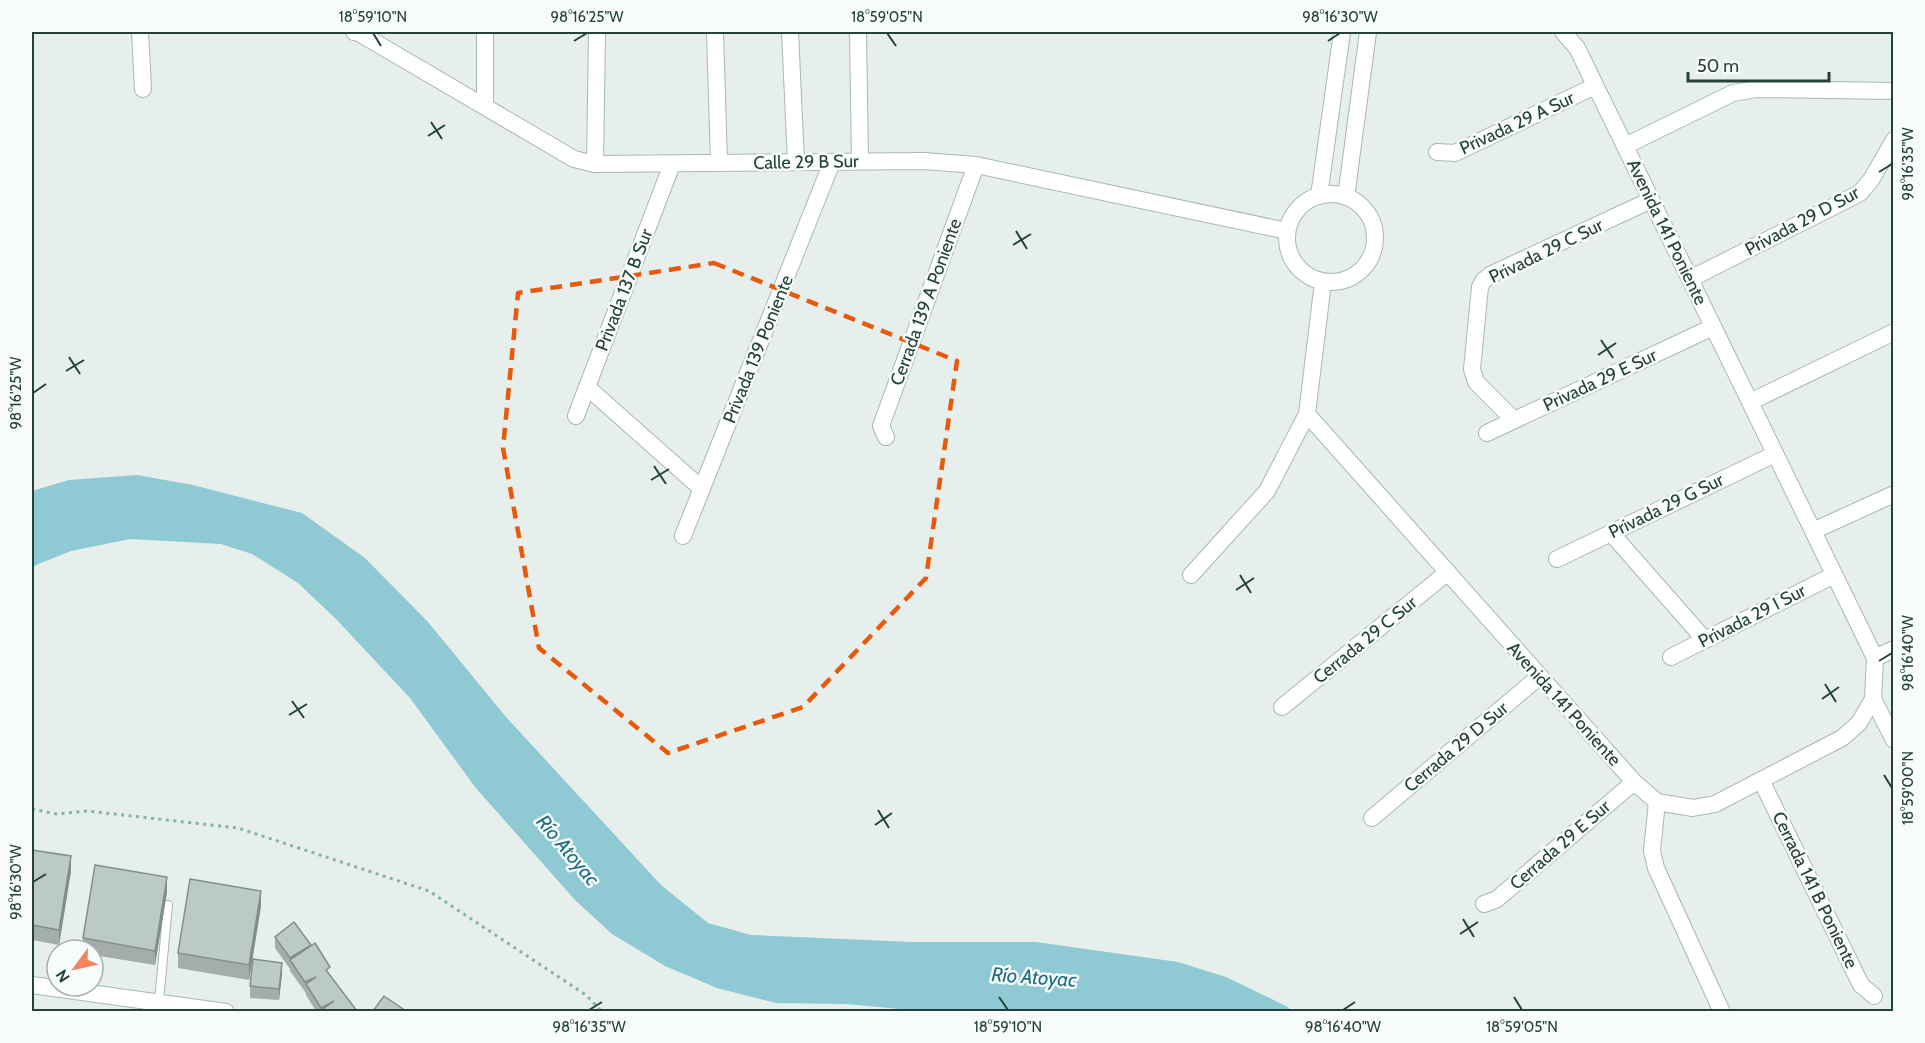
<svg xmlns="http://www.w3.org/2000/svg" width="1925" height="1043" viewBox="0 0 1925 1043" font-family="Cabin,sans-serif">
<style>
.water{fill:#8ec9d4}
.lines{fill:none;stroke-linecap:round;stroke-linejoin:round}
.lane-casing{stroke:#a8b8b2;stroke-width:10}
.street-casing{stroke:#a8b8b2;stroke-width:18}
.path{stroke:#86b3a5;stroke-width:3;stroke-dasharray:3 4.5;stroke-linecap:butt}
.lane{stroke:#fff;stroke-width:8}
.street{stroke:#fff;stroke-width:16}
.wall{fill:#a1aea9}
.shaded-wall{fill:#838d89}
.building{fill:#bbcac4;stroke:#838d89;stroke-width:1.5}
.marked{fill:none;stroke:#e8590c;stroke-width:4.5;stroke-dasharray:12 8;stroke-linejoin:round}
.ticks{fill:none;stroke:#24423a;stroke-width:2}
.labels{text-anchor:middle;stroke-width:5;stroke-linejoin:round;paint-order:stroke}
.street-label{font-size:18px;fill:#24423a;stroke:#f7fbf9}
.water-label{font-size:20px;font-style:italic;fill:#1c6f80;stroke:#f7fbf9}
.neatline{fill:none;stroke:#24423a;stroke-width:2}
.ticks-label{font-size:15px;text-anchor:middle;fill:#24423a}
</style>
<rect width="100%" height="100%" fill="#e6efeb"/>
<path class="water" d="M 137,475 L 193,485 L 302,513 L 365,558 L 428,622 L 506,717 L 661,885 L 708,923 L 751,935 L 912,942 L 1036,942 L 1178,962 L 1226,977 L 1286,1006 L 1292,1011 L 932,1012 L 846,1004 L 776,1003 L 717,988 L 665,966 L 612,934 L 575,900 L 475,787 L 410,698 L 336,619 L 298,583 L 252,554 L 221,544 L 130,539 L 71,551 L 36,565 L 32,569 L 32,491 L 69,480 Z"/>
<g class="lines">
<defs>
<path id="lane" d="M 159,1001 L 168,905"/>
<g id="street">
<path d="M 140,32 L 143,89"/>
<path d="M 354,32 L 359,33 L 574,159 L 595,164 L 924,161 L 976,165 L 1287,231"/>
<path d="M 485,32 L 485,105"/>
<path d="M 715,32 L 719,163"/>
<path d="M 790,32 L 796,162"/>
<path d="M 858,32 L 860,161"/>
<path d="M 1563,32 L 1577,48 L 1875,658 L 1873,699 L 1894,740"/>
<path d="M 1625,146 L 1733,93 L 1756,89 L 1894,91"/>
<path d="M 1437,152 L 1455,153 L 1595,86"/>
<path d="M 595,164 L 597,32"/>
<circle cx="1331" cy="238" r="44"/>
<path d="M 1319,196 L 1342,32"/>
<path d="M 1346,197 L 1368,32"/>
<path d="M 1690,279 L 1860,193 L 1871,180 L 1894,140"/>
<path d="M 587,387 L 702,489"/>
<path d="M 1750,402 L 1894,332"/>
<path d="M 1307,414 L 1634,782 L 1657,802 L 1693,808 L 1715,804 L 1842,738 L 1859,723 L 1873,699"/>
<path d="M 576,416 L 672,164"/>
<path d="M 1514,420 L 1476,382 L 1472,369 L 1480,287 L 1483,281 L 1490,275 L 1651,200"/>
<path d="M 1487,433 L 1713,327"/>
<path d="M 886,437 L 881,426 L 976,165"/>
<path d="M 1813,531 L 1894,494"/>
<path d="M 1611,533 L 1705,640"/>
<path d="M 683,536 L 832,162"/>
<path d="M 1557,559 L 1775,454"/>
<path d="M 1191,575 L 1267,491 L 1307,414 L 1323,282"/>
<path d="M 1671,657 L 1834,575"/>
<path d="M 1875,658 L 1894,649"/>
<path d="M 1282,707 L 1448,572"/>
<path d="M 1761,780 L 1861,985 L 1874,996"/>
<path d="M 1657,802 L 1652,851 L 1656,868 L 1722,1012"/>
<path d="M 1372,818 L 1540,676"/>
<path d="M 1484,904 L 1497,899 L 1634,782"/>
<path d="M 32,985 L 226,1012"/>
</g>
</defs>
<use href="#lane" class="lane-casing"/>
<use href="#street" class="street-casing"/>
<path class="path" d="M 32,809 L 57,814 L 87,811 L 238,828 L 429,891 L 586,995 L 602,1012"/>
<use href="#lane" class="lane"/>
<use href="#street" class="street"/>
</g>
<g class="wall">
<path d="M 32,850 L 71,871 L 59,945 L 32,940 Z"/>
<path d="M 167,892 L 155,965 L 93,955 L 93,950 L 83,950 L 83,938 Z"/>
<path d="M 261,906 L 249,980 L 178,968 L 178,953 Z"/>
<path d="M 275,937 L 311,946 L 330,975 L 357,1011 L 316,1011 L 306,995 L 306,993 L 290,971 L 290,969 L 275,948 Z"/>
<path d="M 282,974 L 279,1000 L 250,998 L 250,986 Z"/>
</g>
<g class="shaded-wall">
<path d="M 71,856 L 71,871 L 59,945 L 59,930 Z"/>
<path d="M 167,877 L 167,892 L 155,965 L 155,951 Z"/>
<path d="M 261,891 L 261,906 L 249,980 L 249,965 Z"/>
<path d="M 311,945 L 311,956 L 290,960 L 290,969 L 290,958 Z"/>
<path d="M 282,963 L 282,974 L 279,1000 L 279,989 Z"/>
</g>
<g class="building">
<path d="M 32,850 L 71,856 L 59,930 L 32,925 Z"/>
<path d="M 95,865 L 167,877 L 155,951 L 83,938 Z"/>
<path d="M 190,879 L 261,891 L 249,965 L 178,953 Z"/>
<path d="M 294,922 L 311,945 L 290,958 L 275,937 Z"/>
<path d="M 315,943 L 330,967 L 326,970 L 357,1011 L 324,1011 L 323,1009 L 334,1001 L 321,1008 L 306,984 L 316,977 L 305,982 L 290,960 Z"/>
<path d="M 253,959 L 282,963 L 279,989 L 250,986 Z"/>
<path d="M 384,996 L 406,1011 L 373,1011 Z"/>
</g>
<path class="marked" d="M 714,263 L 957,361 L 926,578 L 803,707 L 668,753 L 539,648 L 503,448 L 518,293 Z"/>
<path class="ticks" d="M 373,33 L 381,46M 887,33 L 896,46M 574,41 L 587,33M 1328,41 L 1340,33M 431,122 L 442,139M 428,136 L 445,125M 1879,172 L 1892,164M 1016,231 L 1027,249M 1013,245 L 1031,234M 1601,340 L 1613,358M 1598,355 L 1616,343M 69,357 L 80,374M 66,371 L 84,360M 33,393 L 46,384M 654,466 L 666,484M 651,480 L 669,469M 1240,575 L 1251,593M 1236,590 L 1254,578M 1879,661 L 1892,653M 1825,684 L 1836,702M 1822,699 L 1839,687M 292,701 L 304,718M 289,715 L 307,704M 1884,775 L 1892,788M 878,810 L 889,828M 875,825 L 892,813M 33,882 L 46,874M 1463,919 L 1474,937M 1460,934 L 1478,922M 999,997 L 1008,1010M 1514,997 L 1522,1010M 589,1010 L 602,1002M 1343,1010 L 1355,1002"/>
<g class="labels">
<g class="street-label">
<text transform="translate(1517 123) rotate(-25)" y="6">Privada 29 A Sur</text>
<text transform="translate(806 162) rotate(-1)" y="6">Calle 29 B Sur</text>
<text transform="translate(1802 221) rotate(-28)" y="6">Privada 29 D Sur</text>
<text transform="translate(1667 232) rotate(64)" y="6">Avenida 141 Poniente</text>
<text transform="translate(1546 251) rotate(-26)" y="6">Privada 29 C Sur</text>
<text transform="translate(624 290) rotate(-69)" y="6">Privada 137 B Sur</text>
<text transform="translate(926 302) rotate(-70)" y="6">Cerrada 139 A Poniente</text>
<text transform="translate(758 349) rotate(-68)" y="6">Privada 139 Poniente</text>
<text transform="translate(1600 380) rotate(-25)" y="6">Privada 29 E Sur</text>
<text transform="translate(1666 506) rotate(-26)" y="6">Privada 29 G Sur</text>
<text transform="translate(1752 616) rotate(-27)" y="6">Privada 29 I Sur</text>
<text transform="translate(1365 640) rotate(-39)" y="6">Cerrada 29 C Sur</text>
<text transform="translate(1564 704) rotate(48)" y="6">Avenida 141 Poniente</text>
<text transform="translate(1456 747) rotate(-40)" y="6">Cerrada 29 D Sur</text>
<text transform="translate(1560 845) rotate(-41)" y="6">Cerrada 29 E Sur</text>
<text transform="translate(1815 890) rotate(64)" y="6">Cerrada 141 B Poniente</text>
</g>
<g class="water-label">
<text transform="translate(568 850) rotate(50)" y="7">Río Atoyac</text>
<text transform="translate(1034 977) rotate(4)" y="7">Río Atoyac</text>
</g>
</g>
<rect width="1925" height="1043" fill="none" stroke="#f7fbf9" stroke-width="66"/>
<g transform="translate(75 968) rotate(237)"><circle r="28" fill="#f7fbf9" stroke="#a3b1ad" stroke-width="1.5"/>
<path d="M0-4.5L10 22L0 15L-10 22Z" fill="#f4845f"/>
<text y="-9" font-size="16" font-weight="bold" text-anchor="middle" fill="#24423a">N</text>
</g>
<path d="M1688 72v9h141v-9" fill="none" stroke="#24423a" stroke-width="3"/>
<text x="1697" y="72" font-size="18" fill="#24423a" stroke="#f7fbf9" stroke-width="4.5" paint-order="stroke">50 m</text>
<rect x="33" y="33" width="1859" height="977" class="neatline"/>
<g class="ticks-label">
<text x="373" y="22">18°59'10"N</text>
<text x="587" y="22">98°16'25"W</text>
<text x="887" y="22">18°59'05"N</text>
<text x="1340" y="22">98°16'30"W</text>
<text transform="translate(1908 164) rotate(-90)" y="5">98°16'35"W</text>
<text transform="translate(16 393) rotate(-90)" y="5">98°16'25"W</text>
<text transform="translate(1908 653) rotate(-90)" y="5">98°16'40"W</text>
<text transform="translate(1908 788) rotate(-90)" y="5">18°59'00"N</text>
<text transform="translate(16 882) rotate(-90)" y="5">98°16'30"W</text>
<text x="589" y="1032">98°16'35"W</text>
<text x="1008" y="1032">18°59'10"N</text>
<text x="1343" y="1032">98°16'40"W</text>
<text x="1522" y="1032">18°59'05"N</text>
</g>
</svg>
